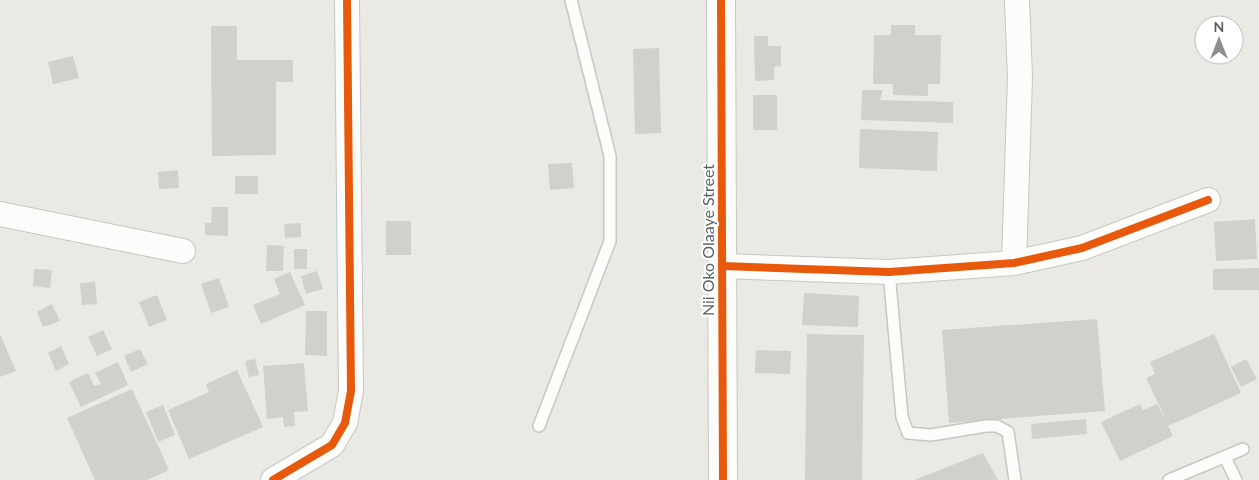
<svg xmlns="http://www.w3.org/2000/svg" width="1259" height="480" viewBox="0 0 1259 480" font-family="Lato,sans-serif">
<style>
.building{fill:#d1d0cd}
.lines{fill:none;stroke-linecap:round;stroke-linejoin:round}
.service-casing{stroke:#c6c6c5;stroke-width:14}
.minor-casing{stroke:#c6c6c5;stroke-width:26}
.tertiary-casing{stroke:#c6c6c5;stroke-width:30}
.service{stroke:#fcfcfb;stroke-width:11}
.minor{stroke:#fcfcfb;stroke-width:24}
.tertiary{stroke:#fcfcfb;stroke-width:28}
.cycleway-casing{stroke:#fff;stroke-width:11}
.cycleway{stroke:#e8590c;stroke-width:8}
.labels{text-anchor:middle;stroke-width:4;stroke-linejoin:round;paint-order:stroke}
.street-label{font-size:16px;fill:#595e63;stroke:#fff}
</style>
<rect width="100%" height="100%" fill="#eae9e4"/>
<g class="building">
<path d="M 891,25 L 915,25 L 915,35 L 941,35 L 940,84 L 928,84 L 928,96 L 893,95 L 893,84 L 873,84 L 874,35 L 891,35 Z"/>
<path d="M 211,26 L 237,26 L 237,60 L 293,60 L 293,82 L 276,82 L 276,155 L 212,156 Z"/>
<path d="M 754,36 L 768,36 L 768,46 L 781,46 L 781,66 L 774,67 L 774,80 L 755,81 Z"/>
<path d="M 659,48 L 661,133 L 635,134 L 633,49 Z"/>
<path d="M 73,56 L 79,78 L 53,84 L 48,62 Z"/>
<path d="M 862,90 L 883,90 L 880,100 L 953,102 L 953,123 L 861,120 Z"/>
<rect x="753" y="95" width="24" height="35"/>
<path d="M 860,129 L 938,132 L 937,171 L 859,168 Z"/>
<path d="M 572,163 L 574,188 L 550,190 L 548,164 Z"/>
<path d="M 178,170 L 179,188 L 159,189 L 158,172 Z"/>
<rect x="235" y="176" width="23" height="18"/>
<path d="M 212,207 L 228,207 L 228,236 L 205,235 L 205,223 L 211,223 Z"/>
<path d="M 1255,219 L 1257,259 L 1216,261 L 1214,222 Z"/>
<rect x="386" y="221" width="25" height="34"/>
<path d="M 301,223 L 301,237 L 285,238 L 284,224 Z"/>
<path d="M 267,245 L 284,246 L 283,271 L 266,271 Z"/>
<rect x="294" y="249" width="13" height="20"/>
<path d="M 1259,268 L 1259,290 L 1213,290 L 1213,269 Z"/>
<path d="M 34,269 L 52,270 L 50,288 L 33,286 Z"/>
<path d="M 317,271 L 323,289 L 306,294 L 301,276 Z"/>
<path d="M 290,272 L 305,305 L 261,324 L 253,305 L 280,294 L 274,279 Z"/>
<path d="M 219,278 L 229,307 L 211,313 L 201,284 Z"/>
<path d="M 95,282 L 97,304 L 82,305 L 80,283 Z"/>
<path d="M 804,293 L 859,296 L 858,327 L 802,325 Z"/>
<path d="M 157,295 L 167,320 L 149,327 L 139,302 Z"/>
<path d="M 52,304 L 60,321 L 43,327 L 37,312 Z"/>
<path d="M 306,311 L 327,311 L 327,356 L 305,355 Z"/>
<path d="M 1097,319 L 1105,411 L 949,423 L 942,330 Z"/>
<path d="M 103,330 L 112,349 L 97,356 L 88,337 Z"/>
<path d="M 0,334 L 16,371 L 0,377 Z"/>
<path d="M 807,334 L 864,335 L 862,480 L 805,480 Z"/>
<path d="M 1214,334 L 1241,393 L 1168,426 L 1173,436 L 1120,461 L 1101,422 L 1140,404 L 1143,410 L 1157,404 L 1167,422 L 1146,378 L 1155,374 L 1150,362 Z"/>
<path d="M 61,346 L 69,364 L 56,371 L 48,353 Z"/>
<path d="M 140,349 L 148,364 L 131,372 L 124,356 Z"/>
<path d="M 756,350 L 791,351 L 790,374 L 755,373 Z"/>
<path d="M 255,359 L 259,375 L 249,377 L 245,361 Z"/>
<path d="M 1246,359 L 1257,379 L 1241,387 L 1231,367 Z"/>
<path d="M 118,362 L 128,385 L 81,407 L 69,382 L 88,373 L 94,386 L 101,384 L 95,373 Z"/>
<path d="M 304,363 L 308,411 L 294,412 L 295,426 L 284,427 L 283,417 L 267,419 L 263,366 Z"/>
<path d="M 237,370 L 263,427 L 189,459 L 168,410 L 209,392 L 206,384 Z"/>
<path d="M 132,389 L 169,470 L 147,480 L 95,480 L 67,418 Z"/>
<path d="M 163,405 L 175,435 L 158,442 L 146,412 Z"/>
<path d="M 1086,419 L 1087,434 L 1032,439 L 1031,424 Z"/>
<path d="M 983,453 L 998,480 L 914,480 Z"/>
</g>
<g class="lines">
<defs>
<g id="service">
<path d="M 889,272 L 902,417 L 908,433 L 931,435 L 986,426 L 997,426 L 1008,432 L 1015,480"/>
<path d="M 539,426 L 610,241 L 610,156 L 571,0"/>
<path d="M 1225,457 L 1236,480"/>
<path d="M 1169,480 L 1243,449"/>
</g>
<g id="minor">
<path d="M 0,214 L 183,251"/>
<path d="M 1014,263 L 1020,78 L 1017,0"/>
<path d="M 722,266 L 889,272 L 1014,263 L 1082,248 L 1208,200"/>
<path d="M 273,480 L 332,445 L 345,423 L 351,391 L 347,0"/>
</g>
<path id="tertiary" d="M 721,0 L 723,480"/>
</defs>
<use href="#service" class="service-casing"/>
<use href="#minor" class="minor-casing"/>
<use href="#tertiary" class="tertiary-casing"/>
<use href="#service" class="service"/>
<use href="#minor" class="minor"/>
<use href="#tertiary" class="tertiary"/>
<defs>
<g id="cycleway">
<path d="M 721,0 L 723,480"/>
<path d="M 722,266 L 889,272 L 1014,263 L 1082,248 L 1208,200"/>
<path d="M 273,480 L 332,445 L 345,423 L 351,391 L 347,0"/>
</g>
</defs>
<use href="#cycleway" class="cycleway-casing"/>
<use href="#cycleway" class="cycleway"/>
</g>
<g class="labels">
<g class="street-label">
<text transform="translate(708 240) rotate(-90)" y="6">Nii Oko Olaaye Street</text>
</g>
</g>
<g transform="translate(1219 40)"><circle r="24" fill="#ffffff" stroke="#bdbfc1"/>
<path d="M0-4L9 19L0 12L-9 19Z" fill="#8c8f90"/>
<text y="-8" font-size="14" font-weight="bold" text-anchor="middle" fill="#595e63">N</text>
</g>
</svg>
